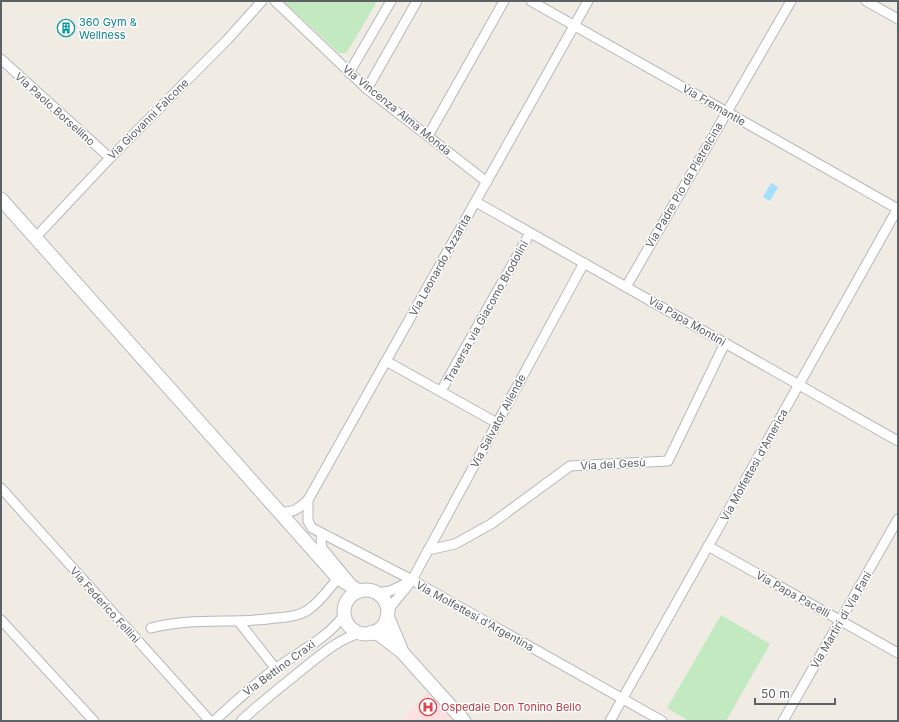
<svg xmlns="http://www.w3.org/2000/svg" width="899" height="722" viewBox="0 0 899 722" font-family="Inter,sans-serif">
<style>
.medical{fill:#fde0e0}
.green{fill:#c2e9bf}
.water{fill:#a5dfff}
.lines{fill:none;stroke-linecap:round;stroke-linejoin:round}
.minor-casing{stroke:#b5b8bc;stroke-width:11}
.secondary-casing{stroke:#b6babf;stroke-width:15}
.minor{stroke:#fff;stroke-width:9}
.secondary{stroke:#fff;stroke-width:13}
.labels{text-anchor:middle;stroke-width:3;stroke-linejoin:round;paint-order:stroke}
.culture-label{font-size:11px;fill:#0d838f;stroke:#fff;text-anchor:start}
.street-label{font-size:11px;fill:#5c6166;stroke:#fff}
.health-label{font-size:11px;fill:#be3a42;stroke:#fff;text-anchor:start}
</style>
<rect width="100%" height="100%" fill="#f0ece4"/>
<path class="medical" d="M 428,693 L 453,721 L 402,721 Z"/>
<g class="green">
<path d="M 283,1 L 377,1 L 355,39 L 346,53 L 339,53 Z"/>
<path d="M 721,615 L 770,644 L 726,721 L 689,721 L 667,708 Z"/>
</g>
<path class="water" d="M 771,183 L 778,187 L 770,201 L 763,197 Z"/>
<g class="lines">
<defs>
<g id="minor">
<path d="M 275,1 L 367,89 L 487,182"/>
<path d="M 531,1 L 898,209"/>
<path d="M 866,1 L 898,19"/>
<path d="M 1,59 L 110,158"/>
<path d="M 349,73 L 391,1"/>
<path d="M 367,89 L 417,1"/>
<path d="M 428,136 L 504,1"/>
<path d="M 476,202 L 898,441"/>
<path d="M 35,238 L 110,158 L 227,40 L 262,1"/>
<path d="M 626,287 L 791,1"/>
<path d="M 386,361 L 497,423"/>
<path d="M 441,391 L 530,233"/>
<path d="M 1,488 L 210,721"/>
<path d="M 308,500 L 308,521 L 312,528 L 412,580 L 662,721"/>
<path d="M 279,512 C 294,513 298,509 308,500 L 588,1"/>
<path d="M 322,534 L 321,540 L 322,548 L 351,583"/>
<path d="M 708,546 L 898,653"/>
<path d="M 428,550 L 455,544 L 491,524 L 570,466 L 668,461 L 725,343"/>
<path d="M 377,593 L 390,591 L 409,582"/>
<path d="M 388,611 C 395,600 404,591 412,580 L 584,263"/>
<path d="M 1,620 L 94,721"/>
<path d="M 239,622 L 276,669"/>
<path d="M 151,628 C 191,617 235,624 276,618 C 287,617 299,616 308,610 C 320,602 329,589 338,578"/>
<path d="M 214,721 C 234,703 253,685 275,669 C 298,652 327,639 344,615"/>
<path d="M 241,721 C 259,704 278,689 298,673 C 317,658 336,640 360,633"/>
<path d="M 610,721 L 898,208"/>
<path d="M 783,721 L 898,519"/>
</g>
<g id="secondary">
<path d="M 1,199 L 338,578 L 359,591"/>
<circle cx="366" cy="612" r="22"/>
<path d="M 387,616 L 401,649"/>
<path d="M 372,632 L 380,635 L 401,651 L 464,721"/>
</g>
</defs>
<use href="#minor" class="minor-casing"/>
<use href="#secondary" class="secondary-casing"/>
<use href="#minor" class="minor"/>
<use href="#secondary" class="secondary"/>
</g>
<defs>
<symbol id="building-ring" viewBox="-11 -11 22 22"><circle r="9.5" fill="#fff" stroke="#0f9aa8" stroke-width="1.5"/><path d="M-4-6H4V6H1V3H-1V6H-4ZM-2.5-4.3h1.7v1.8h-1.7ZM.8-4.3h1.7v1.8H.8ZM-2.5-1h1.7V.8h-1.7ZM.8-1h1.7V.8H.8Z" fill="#0f9aa8"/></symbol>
<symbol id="hospital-ring" viewBox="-11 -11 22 22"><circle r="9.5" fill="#fff" stroke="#e0444e" stroke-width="1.5"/><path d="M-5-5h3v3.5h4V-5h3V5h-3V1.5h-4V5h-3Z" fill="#e0444e"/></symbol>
</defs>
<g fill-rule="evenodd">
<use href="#building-ring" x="56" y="18" width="20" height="20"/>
<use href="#hospital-ring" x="418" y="697" width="20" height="20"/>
</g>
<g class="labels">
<g class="culture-label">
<text x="79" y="26">360 Gym &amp;<tspan x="79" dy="13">Wellness</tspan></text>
</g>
<g class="street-label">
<text transform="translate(714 105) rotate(30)" y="4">Via Fremantle</text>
<text transform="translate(55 109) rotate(42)" y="4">Via Paolo Borsellino</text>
<text transform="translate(397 110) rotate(39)" y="4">Via Vincenza Alma Monda</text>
<text transform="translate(148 119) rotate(-45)" y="4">Via Giovanni Falcone</text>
<text transform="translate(684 185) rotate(-60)" y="4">Via Padre Pio da Pietrelcina</text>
<text transform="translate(440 265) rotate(-61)" y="4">Via Leonardo Azzarita</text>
<text transform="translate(486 312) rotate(-61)" y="4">Traversa via Giacomo Brodolini</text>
<text transform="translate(687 321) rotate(30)" y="4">Via Papa Montini</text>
<text transform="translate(498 421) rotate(-62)" y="4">Via Salvator Allende</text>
<text transform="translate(613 464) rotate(-3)" y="4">Via del Gesù</text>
<text transform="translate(754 465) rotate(-61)" y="4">Via Molfettesi d'America</text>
<text transform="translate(793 594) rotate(29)" y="4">Via Papa Pacelli</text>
<text transform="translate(105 605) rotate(48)" y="4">Via Federico Fellini</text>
<text transform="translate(475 616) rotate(29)" y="4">Via Molfettesi d'Argentina</text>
<text transform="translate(841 620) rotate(-60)" y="4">Via Martiri di Via Fani</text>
<text transform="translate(279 668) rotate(-36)" y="4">Via Bettino Craxi</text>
</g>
<g class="health-label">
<text x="441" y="711">Ospedale Don Tonino Bello</text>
</g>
</g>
<rect width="899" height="722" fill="none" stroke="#5c6166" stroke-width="4"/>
<path d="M755 698v6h80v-6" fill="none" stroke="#5c6166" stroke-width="2"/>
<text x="761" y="698" font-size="12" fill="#5c6166" stroke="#ffffff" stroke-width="3" paint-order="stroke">50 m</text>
</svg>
